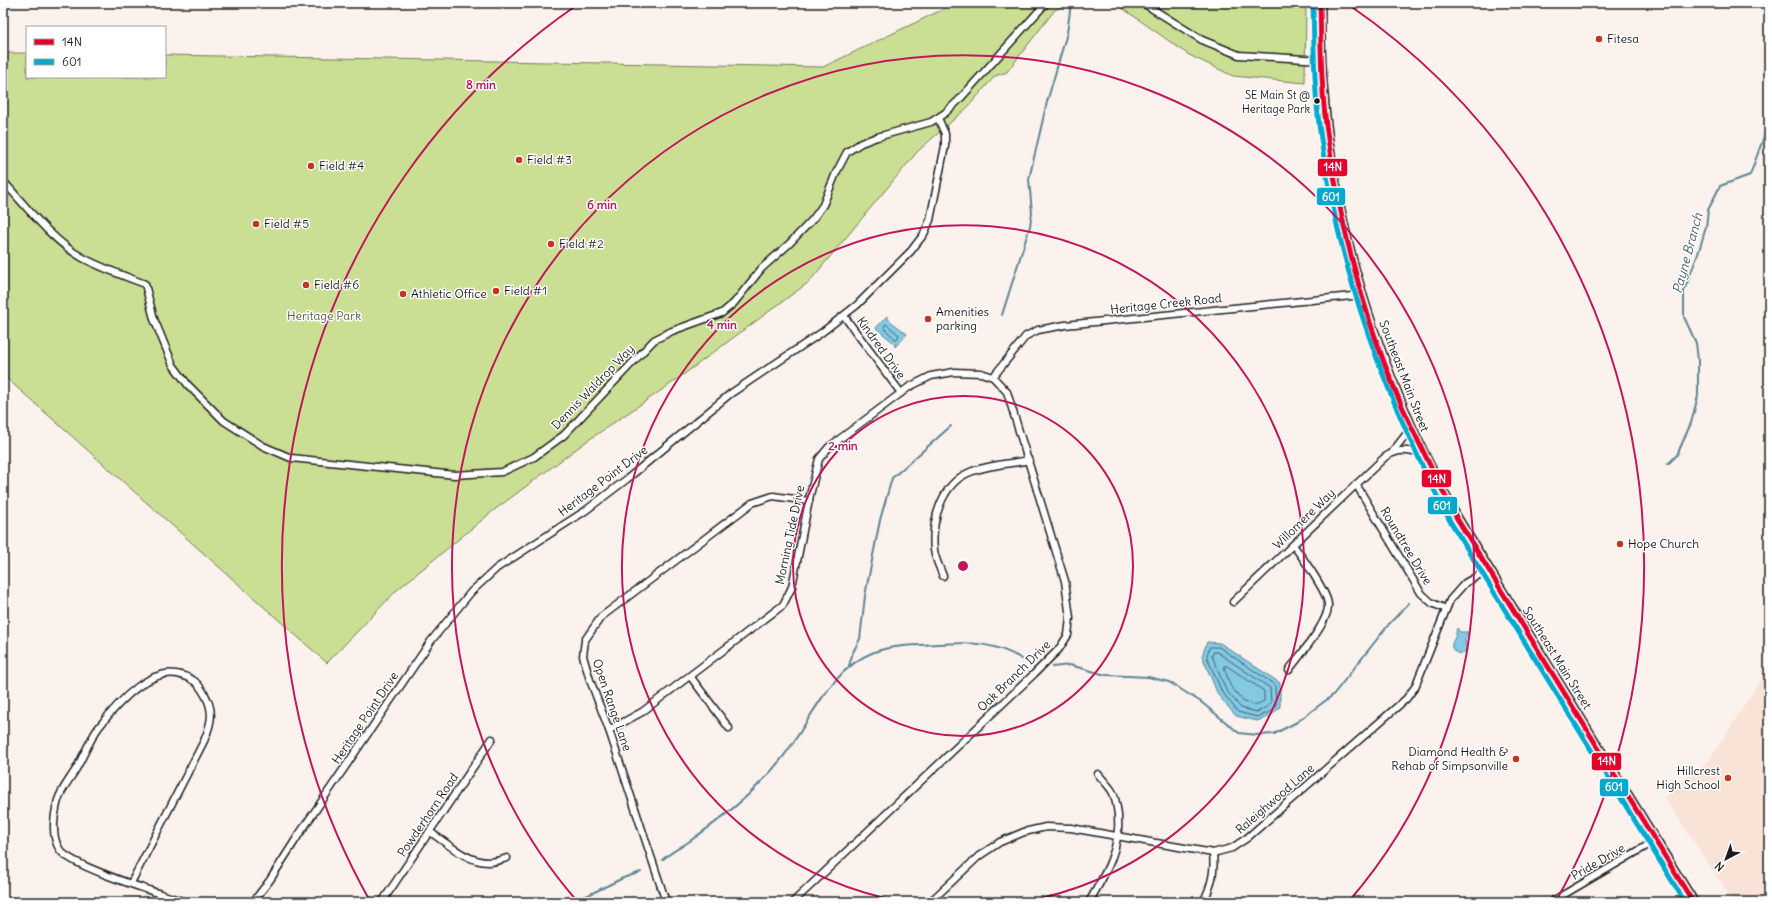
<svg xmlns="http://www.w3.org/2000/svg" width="1772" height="905" viewBox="0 0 1772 905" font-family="Delius,sans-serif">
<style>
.built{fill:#f9e3d7}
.green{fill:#cade94;stroke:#737d58}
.water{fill:#83c9e4;stroke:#5a8494}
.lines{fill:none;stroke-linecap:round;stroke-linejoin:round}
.shore{stroke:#45616c;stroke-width:1}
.stream{stroke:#5a8494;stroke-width:2}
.street-casing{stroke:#1c1c1c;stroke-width:9}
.primary-casing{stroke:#1c1c1c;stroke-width:12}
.street{stroke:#fff;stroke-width:6}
.primary{stroke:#fff;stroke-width:9}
.bus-1-casing{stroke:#fff;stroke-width:8}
.bus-2-casing{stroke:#fff;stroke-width:8}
.bus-1{stroke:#e4002b;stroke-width:5}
.bus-2{stroke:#00a9ce;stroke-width:5}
.ring{fill:none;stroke:#c2185b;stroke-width:2}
.poi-dot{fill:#c8321e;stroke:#fff;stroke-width:1.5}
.bus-dot{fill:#1c1c1c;stroke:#fff;stroke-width:1.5}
.labels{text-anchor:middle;stroke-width:3;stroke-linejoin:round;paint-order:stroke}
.bus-label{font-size:11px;fill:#1c1c1c;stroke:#fff;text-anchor:end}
.poi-label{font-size:12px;fill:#1c1c1c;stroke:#fff;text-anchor:start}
.street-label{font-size:12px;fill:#1c1c1c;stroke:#fff}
.park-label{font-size:12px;fill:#596046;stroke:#fff}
.water-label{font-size:13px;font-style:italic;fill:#45616c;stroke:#fff}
.centre{fill:#c2185b;stroke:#fff;stroke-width:2}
.ring-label{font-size:12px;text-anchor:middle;font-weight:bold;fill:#c2185b;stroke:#fff;stroke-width:3;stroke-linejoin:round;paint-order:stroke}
.line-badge{stroke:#fff;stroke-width:1.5}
.badge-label{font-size:11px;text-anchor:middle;font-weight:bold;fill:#fff}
</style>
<rect width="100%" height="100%" fill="#fcf2ed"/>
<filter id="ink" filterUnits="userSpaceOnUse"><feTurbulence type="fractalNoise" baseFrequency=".025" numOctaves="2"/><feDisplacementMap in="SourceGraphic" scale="8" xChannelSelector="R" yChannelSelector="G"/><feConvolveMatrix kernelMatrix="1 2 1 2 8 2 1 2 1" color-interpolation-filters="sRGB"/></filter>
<g filter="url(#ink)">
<path class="built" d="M 1769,667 L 1769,902 L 1734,902 L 1664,797 L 1709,760 Z"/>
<g class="green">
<path d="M 956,3 L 1066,3 L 1054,11 L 1007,72 L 995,76 L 968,107 L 918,151 L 809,282 L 672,383 L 587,441 L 493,511 L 397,590 L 327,663 L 3,375 L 3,53 L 27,53 L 27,77 L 165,77 L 165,55 L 823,67 Z"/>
<path d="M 1115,3 L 1306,3 L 1305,83 L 1233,76 L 1189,55 Z"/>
</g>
<g class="water">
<path d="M 887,316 L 889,320 L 907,334 L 895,347 L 894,343 L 876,328 Z"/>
<path d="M 1457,628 L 1460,632 L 1468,632 L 1465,640 L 1467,651 L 1459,654 L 1455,652 C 1448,645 1454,642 1456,634 C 1456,632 1456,630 1457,628 Z"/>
<path d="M 1207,642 L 1220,643 L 1280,683 L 1280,707 L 1271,716 L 1257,721 L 1236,716 L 1218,695 L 1202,656 Z"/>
</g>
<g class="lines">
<g class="shore">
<path d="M 886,324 L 899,335 L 897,339 L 895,339 L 884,328 Z"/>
<path d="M 1210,647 L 1219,647 L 1275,685 L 1276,705 L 1268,713 L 1257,717 L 1238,712 L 1222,692 L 1207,657 Z"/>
<path d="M 1214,652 L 1217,652 L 1270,688 L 1271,703 L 1265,708 L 1257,712 L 1241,708 L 1226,690 L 1212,656 Z"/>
<path d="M 1224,666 L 1227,666 L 1264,691 L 1264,701 L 1256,705 L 1244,702 L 1231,687 Z"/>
</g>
<g class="stream">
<path d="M 1002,315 L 1030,226 L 1032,213 L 1029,179 L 1047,102 L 1067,33 L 1071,3"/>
<path d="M 1668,464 L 1677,455 L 1691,423 L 1698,396 L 1698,360 L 1696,343 L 1684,317 L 1684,291 L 1698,254 L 1706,227 L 1708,210 L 1720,186 L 1750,175 L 1766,131 L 1769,112"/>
<path d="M 849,666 L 853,652 L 860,639 L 865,596 L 880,520 L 892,478 L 951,426"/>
<path d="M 1052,667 L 1070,665 L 1106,675 L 1148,677 L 1169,682 L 1201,702 L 1239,733 L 1258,735 L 1274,734 L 1297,722 L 1333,695 L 1389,624 L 1409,603"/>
<path d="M 662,860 C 670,853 679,848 687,843 C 710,827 739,805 758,785 C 770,773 783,758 793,743 C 815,710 835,667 874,652 C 893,645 918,645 938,644 C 970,642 994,642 1022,659"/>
<path d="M 574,902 L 623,878 L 641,872"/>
</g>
<defs>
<g id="street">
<path d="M 1143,3 L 1202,40 L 1239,55 L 1321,60"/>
<path d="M 3,181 C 26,206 52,241 83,258 C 102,268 124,276 145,284 L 154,319 L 173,365 L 188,385 L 224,421 L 263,446 L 291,458 L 455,475 L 502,472 L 534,457 L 564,435 L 654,340 L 672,331 L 722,313 L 734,303 L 762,268 L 789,244 L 813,219 L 823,205 L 836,173 L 847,152 L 861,143 L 877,137 L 931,122 L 945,113 L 959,100 L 1046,3"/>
<path d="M 844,316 L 901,393"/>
<path d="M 993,377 L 1026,336 L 1038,330 L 1065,325 L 1362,295"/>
<path d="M 1393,451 L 1411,428"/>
<path d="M 1356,484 L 1421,593 L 1432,603 L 1446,609"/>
<path d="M 943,576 C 940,568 935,559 934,550 C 931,522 941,485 968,473 C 985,465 1010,464 1029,460"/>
<path d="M 1233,602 L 1385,457 C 1399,448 1408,450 1423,455"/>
<path d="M 1289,670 C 1300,655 1330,621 1328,604 C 1327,592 1301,555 1293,545"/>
<path d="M 690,676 L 729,728"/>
<path d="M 609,730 L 642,712 L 783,605 L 792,587 L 810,495 L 819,459 L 829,447 L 909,387 L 931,376 L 954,372 L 981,373 L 993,377 L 1007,392 L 1065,581 L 1070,618 L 1068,635 L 1059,649 L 1034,674 L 793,902"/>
<path d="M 430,832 C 447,843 467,862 488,862 C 495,862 501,860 507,858"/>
<path d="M 131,883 L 204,741 C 212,722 215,709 202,690 C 198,683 191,678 184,676 C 152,663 117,704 99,727 C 90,739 84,755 76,769 C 70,779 61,790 58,800 C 54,815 51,837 60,850 C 71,867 162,894 185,902"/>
<path d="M 253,902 L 270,880 L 298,836 L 431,641 L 471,592 L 497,568 L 585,511 L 627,479 L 730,394 L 821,333 L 857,305 L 911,251 L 924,234 L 930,220 L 945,146 L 945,134 L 938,118"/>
<path d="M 382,902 L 492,739"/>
<path d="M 666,902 L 609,730 L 590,680 L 583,656 L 585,640 L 601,617 L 752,503 L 773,496 L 809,501"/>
<path d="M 930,902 L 979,856 L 1000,842 L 1024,832 L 1046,827 L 1071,828 L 1213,853 L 1232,848 L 1247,838 L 1406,699 L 1415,687 L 1450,600 L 1465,583 L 1488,570"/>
<path d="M 1089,902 C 1105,875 1121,848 1118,815 C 1117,807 1116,798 1112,791 C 1108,785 1103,780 1098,774"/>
<path d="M 1203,902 C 1212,886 1215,871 1213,853"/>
<path d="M 1551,902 L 1655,841"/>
</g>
<path id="primary" d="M 1320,3 C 1316,183 1370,361 1456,517 L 1693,902"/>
</defs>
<use href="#street" class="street-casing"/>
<use href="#primary" class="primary-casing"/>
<use href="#street" class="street"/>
<use href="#primary" class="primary"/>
<defs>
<path id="bus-1" d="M 1320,3 C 1321,48 1321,94 1328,139 C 1341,227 1363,315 1398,397 C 1416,438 1436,478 1456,517 L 1693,902"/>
<path id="bus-2" d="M 1313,3 C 1314,48 1314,94 1321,139 C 1340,275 1386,399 1450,521 L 1685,902"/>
</defs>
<use href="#bus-1" class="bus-1-casing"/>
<use href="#bus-2" class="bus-2-casing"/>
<use href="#bus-1" class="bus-1"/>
<use href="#bus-2" class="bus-2"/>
</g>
</g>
<g class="ring">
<circle cx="963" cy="566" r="170"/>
<path d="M904 902A341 341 0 1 1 1022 902"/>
<path d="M577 901A511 511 0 1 1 1349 901"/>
<path d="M370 901A681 681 0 0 1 577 5M1349 5A681 681 0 0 1 1556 901"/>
</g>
<g class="poi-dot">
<circle cx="1599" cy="39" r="4"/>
<circle cx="519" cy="160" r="4"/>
<circle cx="311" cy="166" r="4"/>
<circle cx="256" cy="224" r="4"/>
<circle cx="551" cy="244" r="4"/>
<circle cx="306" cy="285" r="4"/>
<circle cx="496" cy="291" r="4"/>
<circle cx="403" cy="294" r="4"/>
<circle cx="928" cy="319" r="4"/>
<circle cx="1620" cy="544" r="4"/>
<circle cx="1516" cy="759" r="4"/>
<circle cx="1728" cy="778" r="4"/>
</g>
<circle class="bus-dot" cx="1317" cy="101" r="3.5"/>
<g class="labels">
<g class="bus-label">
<text x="1310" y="99">SE Main St @<tspan x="1310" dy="14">Heritage Park</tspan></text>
</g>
<g class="poi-label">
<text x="1607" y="43">Fitesa</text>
<text x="527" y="164">Field #3</text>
<text x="319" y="170">Field #4</text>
<text x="264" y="228">Field #5</text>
<text x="559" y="248">Field #2</text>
<text x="314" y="289">Field #6</text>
<text x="504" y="295">Field #1</text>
<text x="411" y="298">Athletic Office</text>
<text x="936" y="316">Amenities<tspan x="936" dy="14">parking</tspan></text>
<text x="1628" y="548">Hope Church</text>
<text x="1508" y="756" text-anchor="end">Diamond Health &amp;<tspan x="1508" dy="14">Rehab of Simpsonville</tspan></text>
<text x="1720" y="775" text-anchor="end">Hillcrest<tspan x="1720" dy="14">High School</tspan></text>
</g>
<g class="street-label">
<text transform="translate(1166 304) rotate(-6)" y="4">Heritage Creek Road</text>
<text transform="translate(881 348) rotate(54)" y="4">Kindred Drive</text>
<text transform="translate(1404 376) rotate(69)" y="4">Southeast Main Street</text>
<text transform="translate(593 387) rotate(-46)" y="4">Dennis Waldrop Way</text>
<text transform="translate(603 481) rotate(-37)" y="4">Heritage Point Drive</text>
<text transform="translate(1304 519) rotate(-44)" y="4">Willomere Way</text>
<text transform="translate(790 535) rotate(-78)" y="4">Morning Tide Drive</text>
<text transform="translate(1406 546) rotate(59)" y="4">Roundtree Drive</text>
<text transform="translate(1557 658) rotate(58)" y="4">Southeast Main Street</text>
<text transform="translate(1014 676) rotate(-44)" y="4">Oak Branch Drive</text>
<text transform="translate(612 705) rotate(71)" y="4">Open Range Lane</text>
<text transform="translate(365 718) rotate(-56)" y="4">Heritage Point Drive</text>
<text transform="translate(1275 799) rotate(-41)" y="4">Raleighwood Lane</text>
<text transform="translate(428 815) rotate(-56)" y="4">Powderhorn Road</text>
<text transform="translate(1598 862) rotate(-30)" y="4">Pride Drive</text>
</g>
<g class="park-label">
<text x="324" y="320">Heritage Park</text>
</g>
<g class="water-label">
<text transform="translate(1687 253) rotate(-75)" y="5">Payne Branch</text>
</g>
</g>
<circle cx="963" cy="566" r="6" class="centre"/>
<g class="ring-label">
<text x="481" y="89">8 min</text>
<text x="602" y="209">6 min</text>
<text x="722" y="329">4 min</text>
<text x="843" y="450">2 min</text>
</g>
<g class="line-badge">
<rect x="1317" y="158" width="31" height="19" rx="4" fill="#e4002b"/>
<rect x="1316" y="187" width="30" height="19" rx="4" fill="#00a9ce"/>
<rect x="1421" y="469" width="31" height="19" rx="4" fill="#e4002b"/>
<rect x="1427" y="496" width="31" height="19" rx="4" fill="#00a9ce"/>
<rect x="1591" y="752" width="31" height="19" rx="4" fill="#e4002b"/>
<rect x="1599" y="778" width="30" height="19" rx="4" fill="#00a9ce"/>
</g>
<g class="badge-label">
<text x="1333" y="171">14N</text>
<text x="1331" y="201">601</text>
<text x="1437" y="483">14N</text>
<text x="1442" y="510">601</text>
<text x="1607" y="765">14N</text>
<text x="1614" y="791">601</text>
</g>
<rect width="1772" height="905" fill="none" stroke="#fff" stroke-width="16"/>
<rect x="8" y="8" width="1756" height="889" fill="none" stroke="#1c1c1c" stroke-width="1.5" filter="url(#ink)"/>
<rect x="26" y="26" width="140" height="52" fill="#ffffff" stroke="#a4a4a4"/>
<rect x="34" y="39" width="20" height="6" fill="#e4002b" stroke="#a4a4a4"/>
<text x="62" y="46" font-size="12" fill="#1c1c1c">14N</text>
<rect x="34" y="59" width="20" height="6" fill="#00a9ce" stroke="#a4a4a4"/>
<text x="62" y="66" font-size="12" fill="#1c1c1c">601</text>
<g transform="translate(1726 859) rotate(221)" stroke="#ffffff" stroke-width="3" paint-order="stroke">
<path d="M0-3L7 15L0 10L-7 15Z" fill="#1c1c1c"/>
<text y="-6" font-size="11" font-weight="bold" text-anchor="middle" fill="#1c1c1c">N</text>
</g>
</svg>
